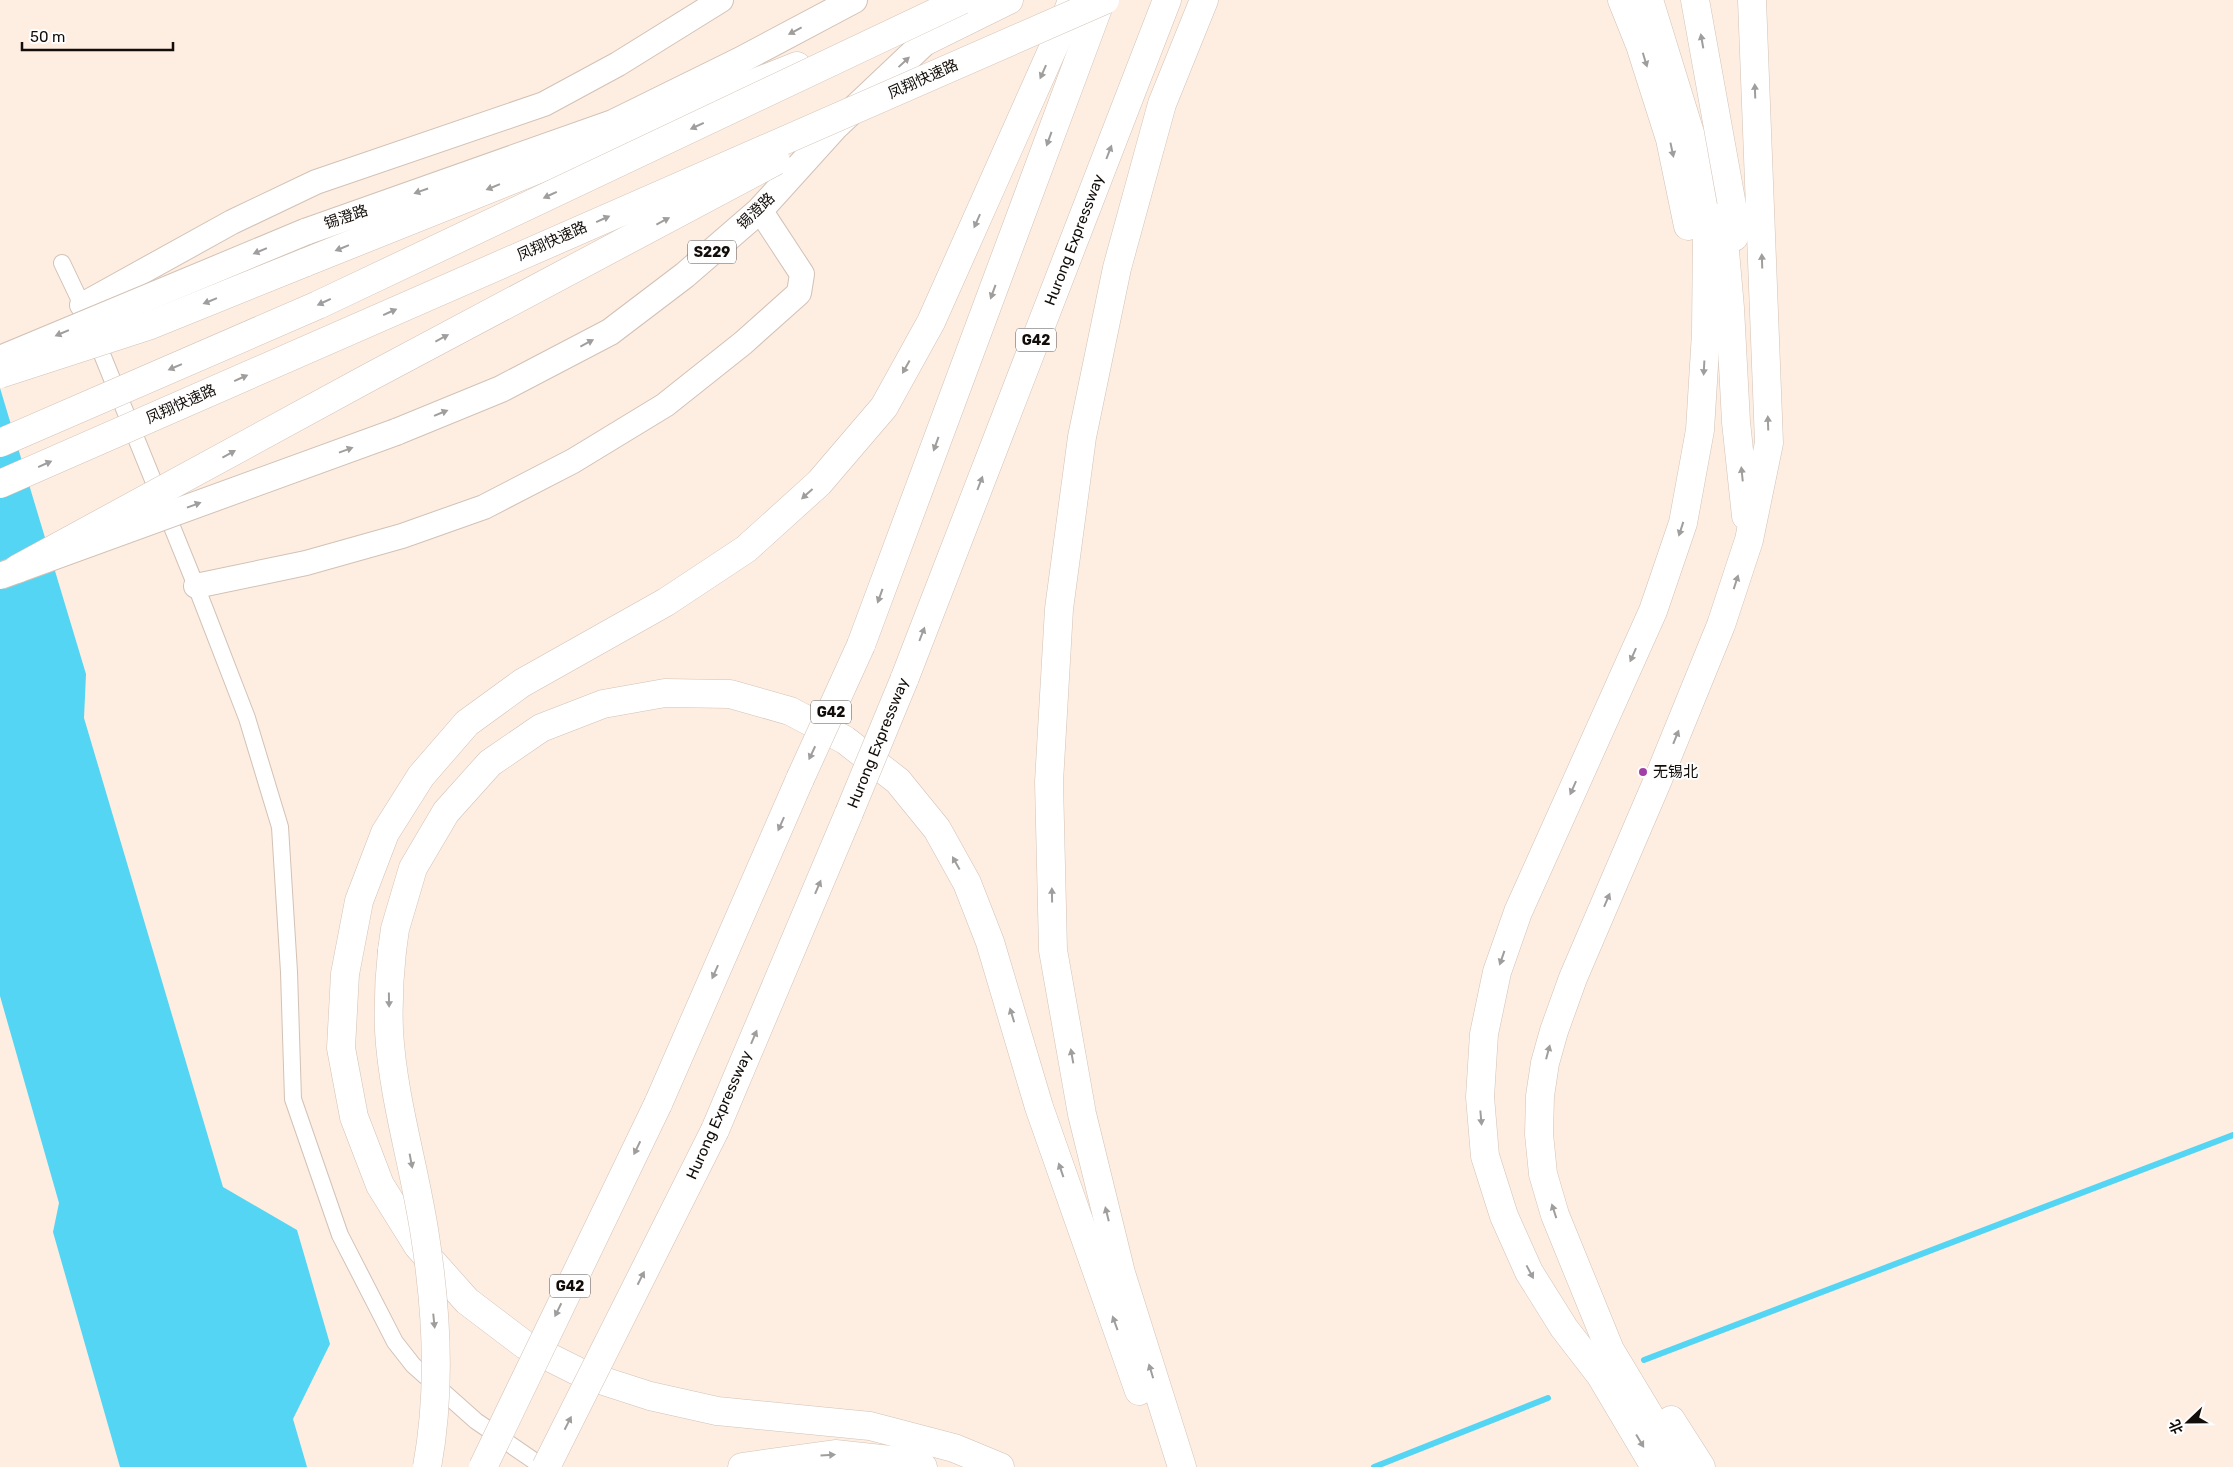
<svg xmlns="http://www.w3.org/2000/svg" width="2233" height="1467" viewBox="0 0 2233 1467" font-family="Rubik,'Noto Sans SC',sans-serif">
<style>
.water{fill:#53d5f3}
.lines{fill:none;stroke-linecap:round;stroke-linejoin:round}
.stream{stroke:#53d5f3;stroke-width:6}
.street-casing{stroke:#d2c2b6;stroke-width:18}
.secondary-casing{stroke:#d2c2b6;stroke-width:26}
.primary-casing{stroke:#d2c2b6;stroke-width:28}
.highway-casing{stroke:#d2c2b6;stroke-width:29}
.street{stroke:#fff;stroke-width:16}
.secondary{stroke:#fff;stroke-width:24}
.primary{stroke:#fff;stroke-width:26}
.highway{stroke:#fff;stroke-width:28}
.primary-bridge-casing{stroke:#d2c2b6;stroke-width:28;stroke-linecap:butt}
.highway-bridge-casing{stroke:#d2c2b6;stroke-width:29;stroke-linecap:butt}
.primary-bridge{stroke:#fff;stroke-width:26}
.highway-bridge{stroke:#fff;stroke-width:28}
.oneway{fill:#a09e9d}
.poi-dot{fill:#a040a7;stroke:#fefefe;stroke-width:2}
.labels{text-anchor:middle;stroke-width:4;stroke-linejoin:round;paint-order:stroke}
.shield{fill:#fefefe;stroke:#595552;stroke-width:1}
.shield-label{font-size:14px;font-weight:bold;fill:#120d09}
.street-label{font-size:15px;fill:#120d09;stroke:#fefefe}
.poi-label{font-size:15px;fill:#120d09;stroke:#fefefe;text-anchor:start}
</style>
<rect width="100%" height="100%" fill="#feede1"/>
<path class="water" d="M 0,388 L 86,674 L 84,718 L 223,1187 L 297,1230 L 330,1344 L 293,1419 L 307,1467 L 120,1467 L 53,1232 L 59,1203 L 0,996 Z"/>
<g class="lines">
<g class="stream">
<path d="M 1644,1360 L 2233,1135"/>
<path d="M 1374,1467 L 1548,1398"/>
</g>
<defs>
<path id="street" d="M 62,263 L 82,305 L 196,586 L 247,718 L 280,827 L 289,972 L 293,1099 L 340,1235 L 395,1342 L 413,1365 L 476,1421 L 543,1467"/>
<g id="secondary">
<path d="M 82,305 L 232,222 L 316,182 L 544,104 L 618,64 L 721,0"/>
<path d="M 196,586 L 306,563 L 402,536 L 484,507 L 573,461 L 665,405 L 743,343 L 799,293 L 802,274 L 760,210"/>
</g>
<g id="primary">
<path d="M 305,232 L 613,123 L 739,61 L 854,0"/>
<path d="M 396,432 L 501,389 L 610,332 L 685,275 L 760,210 L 835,127 L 926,41 L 977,0"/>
</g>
<g id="highway">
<path d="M 1622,0 L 1640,45 L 1670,139 L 1688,226"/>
<path d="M 1649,0 L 1690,133 L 1707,228 L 1706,333 L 1700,430 L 1683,523 L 1653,611 L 1518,912 L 1497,972 L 1484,1034 L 1480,1097 L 1485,1156 L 1504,1216 L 1529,1272 L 1564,1328 L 1601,1376 L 1655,1467"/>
<path d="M 1695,0 L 1735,222 L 1734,237"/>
<path d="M 926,41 L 1009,0"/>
<path d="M 1722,217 L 1730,308 L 1736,422 L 1746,516"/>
<path d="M 304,263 L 797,66"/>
<path d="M 861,645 L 1101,0"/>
<path id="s1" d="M 904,680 L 1167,0"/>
<path d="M 392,951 L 395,929 L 413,868 L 446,812 L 490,763 L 541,728 L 603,704 L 665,693 L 730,694 L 790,711 L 845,740 L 898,781 L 937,829 L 967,883 L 990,942 L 1039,1107 L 1139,1391"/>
<path d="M 658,1104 L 800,779"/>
<path d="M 715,1130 L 849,813"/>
<path d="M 1671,1420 L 1701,1467"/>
<path d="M 742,1467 L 835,1454 L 900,1461 L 923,1467"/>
<path d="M 1000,1467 L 954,1448 L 870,1426 L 717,1411 L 650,1396 L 585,1375 L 525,1345 L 467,1301 L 418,1246 L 380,1185 L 354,1117 L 341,1048 L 345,974 L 359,901 L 385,833 L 421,776 L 467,723 L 522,683 L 666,602 L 746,549 L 819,483 L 884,407 L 931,322 L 1062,28 L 1072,0"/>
<path d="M 1182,1467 L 1121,1273 L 1082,1114 L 1053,950 L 1049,782 L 1059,609 L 1082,437 L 1117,268 L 1162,104 L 1204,0"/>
<path d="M 1677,1467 L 1666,1443 L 1610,1350 L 1555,1215 L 1543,1174 L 1539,1134 L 1540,1096 L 1545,1063 L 1554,1031 L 1573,978 L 1657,782 L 1721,625 L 1749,540 L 1769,443 L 1752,0"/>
</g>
</defs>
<use href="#street" class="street-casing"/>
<use href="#secondary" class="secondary-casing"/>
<use href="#primary" class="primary-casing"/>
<use href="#highway" class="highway-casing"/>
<use href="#street" class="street"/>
<use href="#secondary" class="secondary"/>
<use href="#primary" class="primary"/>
<use href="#highway" class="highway"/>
<defs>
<g id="primary-bridge">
<path d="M 0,359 L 305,232"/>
<path d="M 0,576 L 396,432"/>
</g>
<g id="highway-bridge">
<path d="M 0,374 L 148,326 L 304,263"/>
<path d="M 0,443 L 318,305 L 962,0"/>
<path d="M 0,484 L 1105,0"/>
<path d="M 17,569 L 368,378 L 776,161"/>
<path d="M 800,779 L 861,645"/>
<path d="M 849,813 L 904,680"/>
<path d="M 392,951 C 389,978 388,1004 389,1031 C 393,1100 415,1168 425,1236 C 437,1312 441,1392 427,1467"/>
<path d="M 483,1467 L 658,1104"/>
<path d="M 546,1467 L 715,1130"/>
</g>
</defs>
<use href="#primary-bridge" class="primary-bridge-casing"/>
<use href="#highway-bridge" class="highway-bridge-casing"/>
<use href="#primary-bridge" class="primary-bridge"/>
<use href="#highway-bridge" class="highway-bridge"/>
</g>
<defs><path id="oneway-solid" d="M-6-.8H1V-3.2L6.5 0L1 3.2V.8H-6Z" transform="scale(1.25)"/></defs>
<g class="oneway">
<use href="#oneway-solid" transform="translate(795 31) rotate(152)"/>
<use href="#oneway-solid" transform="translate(1702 41) rotate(-100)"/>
<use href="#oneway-solid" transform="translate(1645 60) rotate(73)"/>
<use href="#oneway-solid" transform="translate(904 62) rotate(-43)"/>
<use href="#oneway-solid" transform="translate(1043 72) rotate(114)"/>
<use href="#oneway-solid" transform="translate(1755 91) rotate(-92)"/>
<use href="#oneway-solid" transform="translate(697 126) rotate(155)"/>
<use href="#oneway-solid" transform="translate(1049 139) rotate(110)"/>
<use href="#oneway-solid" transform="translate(1672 150) rotate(78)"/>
<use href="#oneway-solid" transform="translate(1109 152) rotate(-69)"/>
<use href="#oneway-solid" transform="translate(493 187) rotate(158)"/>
<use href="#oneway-solid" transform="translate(421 191) rotate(161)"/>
<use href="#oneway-solid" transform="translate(550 195) rotate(155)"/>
<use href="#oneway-solid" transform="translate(603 219) rotate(-24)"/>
<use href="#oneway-solid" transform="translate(663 221) rotate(-28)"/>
<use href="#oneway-solid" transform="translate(977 221) rotate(114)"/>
<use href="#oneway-solid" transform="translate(342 248) rotate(158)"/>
<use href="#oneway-solid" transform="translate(260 251) rotate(157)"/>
<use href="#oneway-solid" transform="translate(1762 261) rotate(-92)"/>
<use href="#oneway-solid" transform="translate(993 292) rotate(110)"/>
<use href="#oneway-solid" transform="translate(210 301) rotate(158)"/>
<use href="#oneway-solid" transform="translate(324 302) rotate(155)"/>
<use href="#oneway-solid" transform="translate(390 312) rotate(-24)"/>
<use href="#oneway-solid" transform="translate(62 333) rotate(157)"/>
<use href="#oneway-solid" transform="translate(442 338) rotate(-28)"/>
<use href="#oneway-solid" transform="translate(587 343) rotate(-28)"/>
<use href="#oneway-solid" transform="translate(175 367) rotate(157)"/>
<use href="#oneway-solid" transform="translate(906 367) rotate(119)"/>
<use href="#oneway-solid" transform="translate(1704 368) rotate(93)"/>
<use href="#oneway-solid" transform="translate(241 378) rotate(-24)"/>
<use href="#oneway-solid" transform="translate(441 413) rotate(-22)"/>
<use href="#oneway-solid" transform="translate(1768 423) rotate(-92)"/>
<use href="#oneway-solid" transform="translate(936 444) rotate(110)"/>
<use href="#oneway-solid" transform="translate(346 450) rotate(-20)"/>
<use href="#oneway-solid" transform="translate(229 454) rotate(-29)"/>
<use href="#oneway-solid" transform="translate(45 464) rotate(-24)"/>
<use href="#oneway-solid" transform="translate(1742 474) rotate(-96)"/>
<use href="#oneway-solid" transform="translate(980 483) rotate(-69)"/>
<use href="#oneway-solid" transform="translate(807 494) rotate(138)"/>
<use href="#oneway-solid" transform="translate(194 505) rotate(-20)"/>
<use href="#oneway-solid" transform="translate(1681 529) rotate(108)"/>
<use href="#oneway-solid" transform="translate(1736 582) rotate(-72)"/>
<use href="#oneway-solid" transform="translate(880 596) rotate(110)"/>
<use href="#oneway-solid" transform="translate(922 634) rotate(-69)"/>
<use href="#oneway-solid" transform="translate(1633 655) rotate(114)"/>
<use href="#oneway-solid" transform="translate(1676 737) rotate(-68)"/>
<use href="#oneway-solid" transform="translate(812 753) rotate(115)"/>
<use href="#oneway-solid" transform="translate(1573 788) rotate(114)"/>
<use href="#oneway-solid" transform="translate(781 824) rotate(114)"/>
<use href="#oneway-solid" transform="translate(956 863) rotate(-119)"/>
<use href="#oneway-solid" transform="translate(818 887) rotate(-67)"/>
<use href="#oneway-solid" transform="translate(1052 895) rotate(-91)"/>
<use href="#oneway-solid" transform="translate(1607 900) rotate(-67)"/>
<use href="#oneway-solid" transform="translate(1502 958) rotate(109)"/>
<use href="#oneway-solid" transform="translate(715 972) rotate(114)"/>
<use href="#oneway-solid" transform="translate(389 1000) rotate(89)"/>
<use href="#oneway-solid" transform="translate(1012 1015) rotate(-107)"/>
<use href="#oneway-solid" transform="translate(754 1037) rotate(-67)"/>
<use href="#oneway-solid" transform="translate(1548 1052) rotate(-75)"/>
<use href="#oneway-solid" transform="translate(1072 1056) rotate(-100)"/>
<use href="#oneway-solid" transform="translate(1481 1118) rotate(85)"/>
<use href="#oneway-solid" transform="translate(637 1148) rotate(116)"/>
<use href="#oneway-solid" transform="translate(411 1161) rotate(79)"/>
<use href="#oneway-solid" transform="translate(1061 1170) rotate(-109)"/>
<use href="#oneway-solid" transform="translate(1554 1211) rotate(-108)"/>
<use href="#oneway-solid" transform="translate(1107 1214) rotate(-104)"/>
<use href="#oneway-solid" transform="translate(1530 1272) rotate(62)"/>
<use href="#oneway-solid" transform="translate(641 1278) rotate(-63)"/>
<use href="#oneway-solid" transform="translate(558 1310) rotate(116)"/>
<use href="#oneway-solid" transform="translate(434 1321) rotate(84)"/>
<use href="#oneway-solid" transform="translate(1115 1323) rotate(-110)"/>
<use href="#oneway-solid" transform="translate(1151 1371) rotate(-107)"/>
<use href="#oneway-solid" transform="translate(568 1423) rotate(-63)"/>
<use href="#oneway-solid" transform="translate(1640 1441) rotate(59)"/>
<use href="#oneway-solid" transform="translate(828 1455) rotate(-4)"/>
</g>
<circle class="poi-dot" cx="1643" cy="772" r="5"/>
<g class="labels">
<g class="shield">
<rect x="688" y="240.5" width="48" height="23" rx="4"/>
<rect x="1016" y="328.5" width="40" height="23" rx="4"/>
<rect x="811" y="700.5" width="40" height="23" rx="4"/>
<rect x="550" y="1274.5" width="40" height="23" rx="4"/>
</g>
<g class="shield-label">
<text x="712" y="257">S229</text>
<text x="1036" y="345">G42</text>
<text x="831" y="717">G42</text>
<text x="570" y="1291">G42</text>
</g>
<g class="street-label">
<text transform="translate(923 79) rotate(-24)" y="5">凤翔快速路</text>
<text transform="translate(756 211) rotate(-44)" y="5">锡澄路</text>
<text transform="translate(346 217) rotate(-19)" y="5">锡澄路</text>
<text dy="5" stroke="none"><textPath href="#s1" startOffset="472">Hurong Expressway</textPath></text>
<text transform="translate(552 241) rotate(-24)" y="5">凤翔快速路</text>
<text transform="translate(181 404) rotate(-24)" y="5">凤翔快速路</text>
<text transform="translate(878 743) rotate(-68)" y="5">Hurong Expressway</text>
<text transform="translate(719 1115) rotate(-66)" y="5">Hurong Expressway</text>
</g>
<g class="poi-label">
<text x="1653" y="777">无锡北</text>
</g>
</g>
<g transform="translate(2188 1422) rotate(248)" stroke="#fefefe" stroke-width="4" paint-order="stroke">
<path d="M0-4L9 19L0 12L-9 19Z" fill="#120d09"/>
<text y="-8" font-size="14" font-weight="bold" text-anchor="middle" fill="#120d09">北</text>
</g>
<path d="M22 42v8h151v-8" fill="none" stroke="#120d09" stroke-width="2.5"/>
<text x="30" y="42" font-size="15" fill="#120d09" stroke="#fefefe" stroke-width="4" paint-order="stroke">50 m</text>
</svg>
